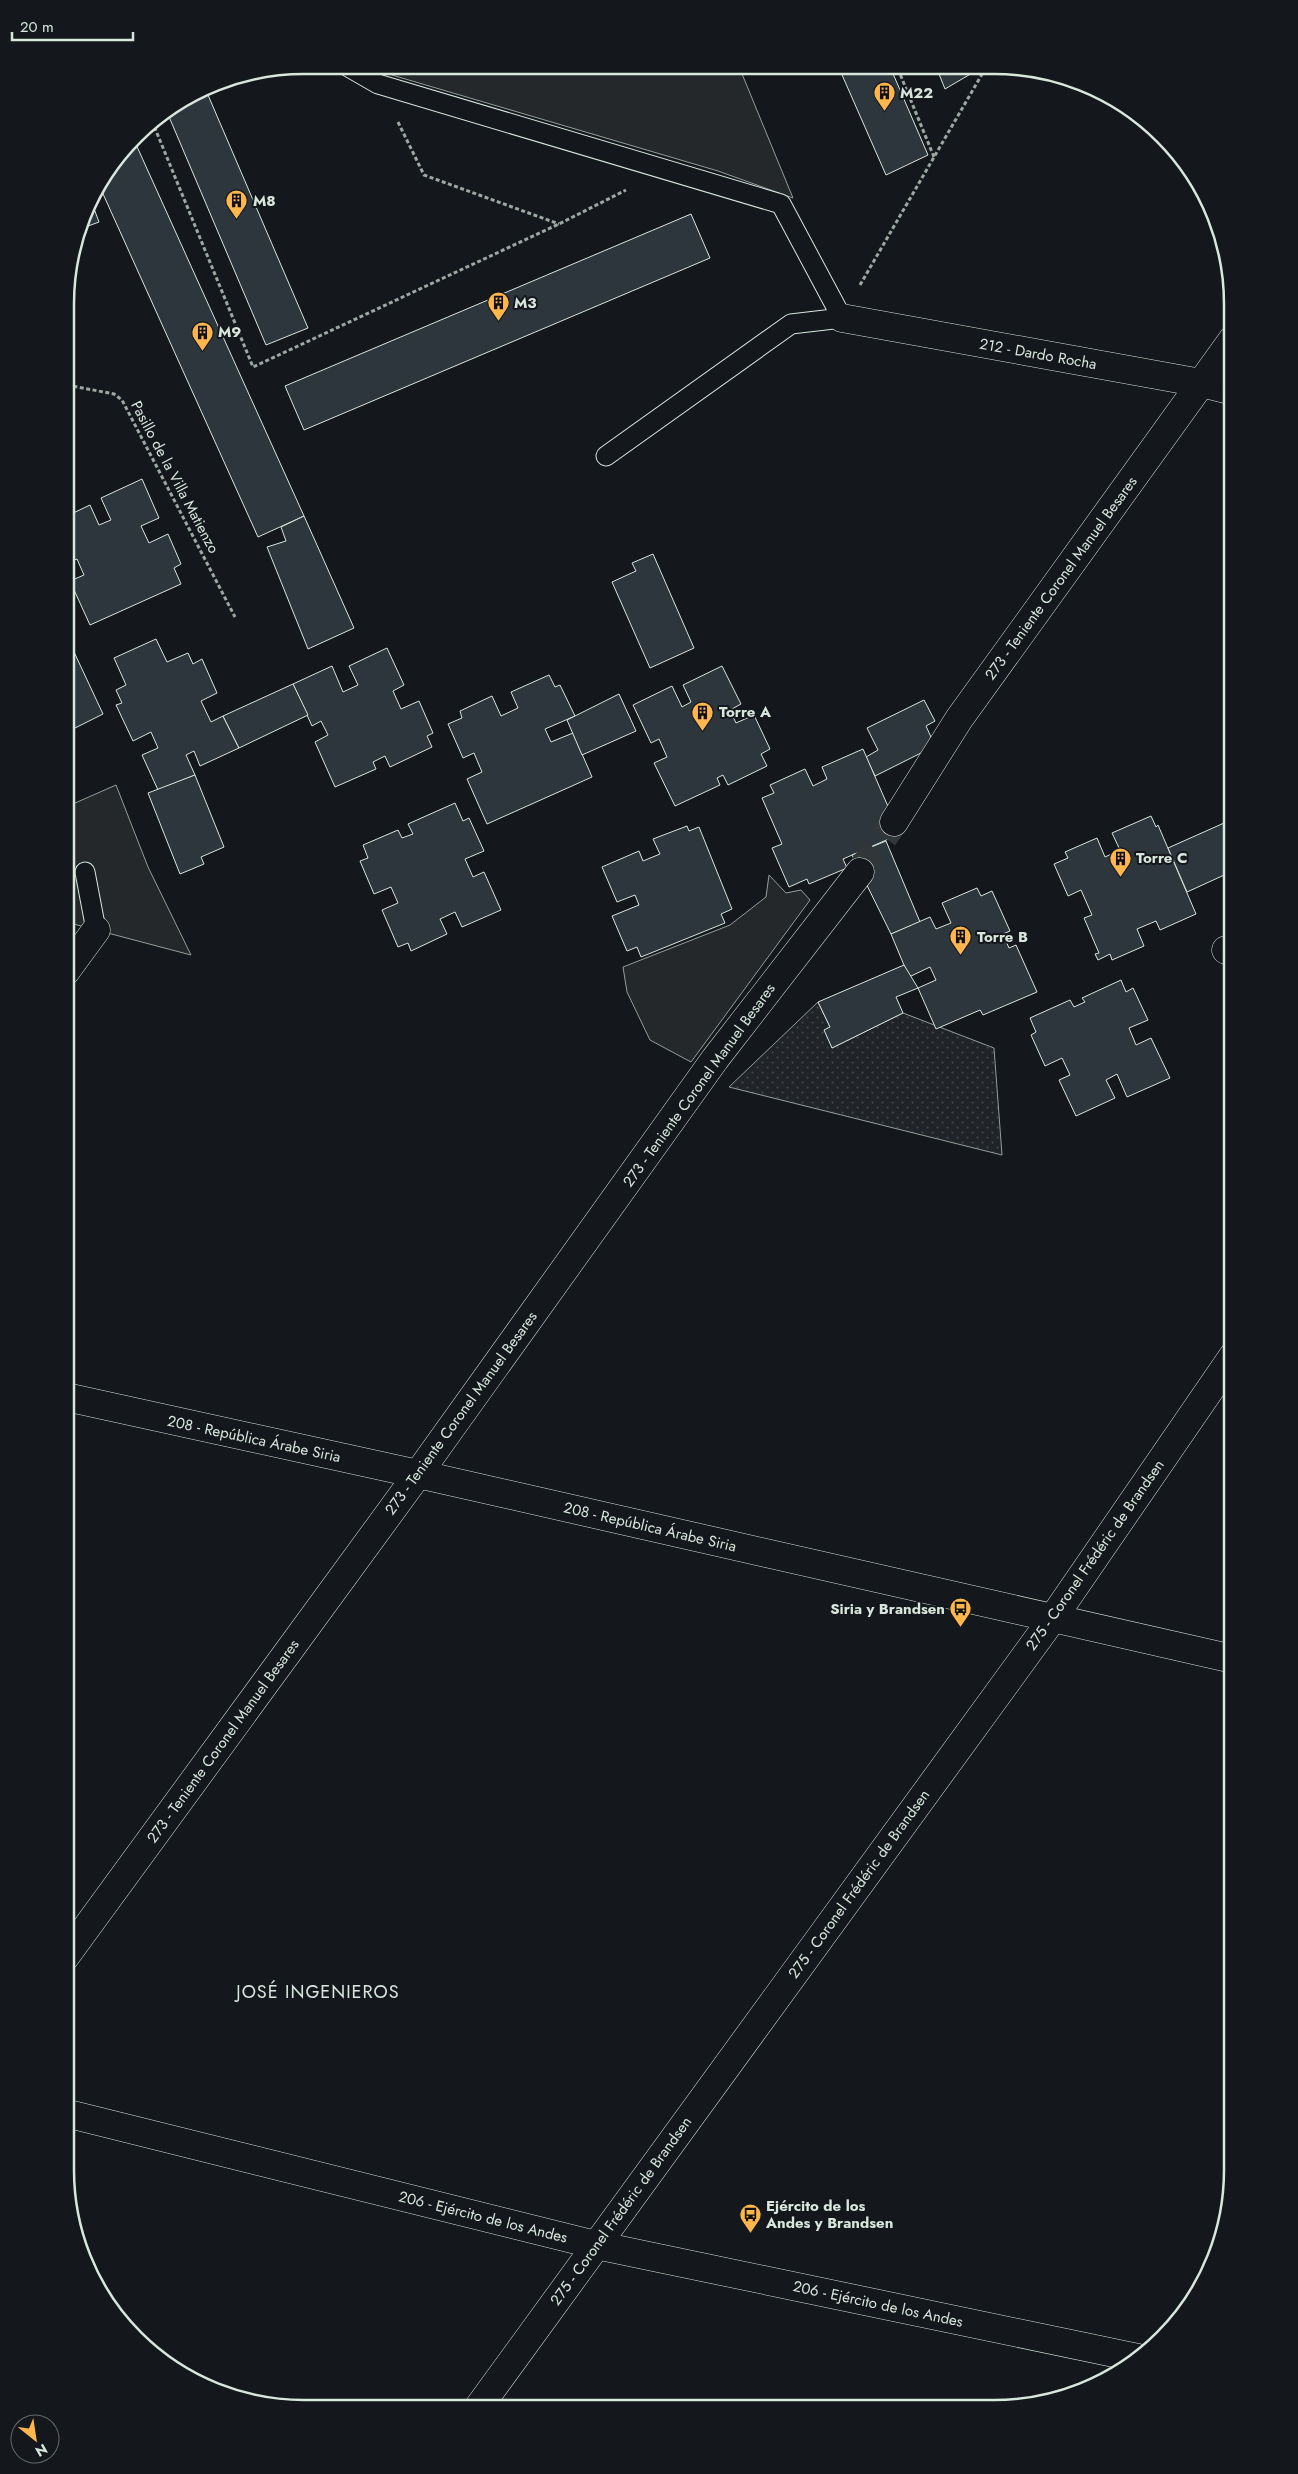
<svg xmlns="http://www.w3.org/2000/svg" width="1298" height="2474" viewBox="0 0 1298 2474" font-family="Jost,sans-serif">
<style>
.park{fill:url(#park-dots);stroke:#939e99}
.parking{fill:#24282b;stroke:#939e99}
.building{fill:#2c363c;stroke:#d8e6dc}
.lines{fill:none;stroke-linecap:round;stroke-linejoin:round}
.minor-tunnel{stroke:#313739;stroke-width:28;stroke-dasharray:28 14;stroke-linecap:butt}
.service-casing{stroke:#d8e6dc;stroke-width:21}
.minor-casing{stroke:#d8e6dc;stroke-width:29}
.path{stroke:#9da8a2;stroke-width:3;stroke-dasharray:4 2.5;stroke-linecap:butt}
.service{stroke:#14181c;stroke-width:19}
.minor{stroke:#14181c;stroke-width:28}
.labels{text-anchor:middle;stroke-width:4;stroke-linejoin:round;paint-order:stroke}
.poi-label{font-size:15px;font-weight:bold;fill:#d8e6dc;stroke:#14181c;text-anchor:start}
.street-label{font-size:15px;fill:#d8e6dc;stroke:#14181c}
.quarter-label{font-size:18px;letter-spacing:1px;fill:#d8e6dc;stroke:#14181c}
.rim{fill:none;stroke:#d8e6dc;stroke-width:2.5}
</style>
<defs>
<pattern id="park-dots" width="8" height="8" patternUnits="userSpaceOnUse" patternTransform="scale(1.25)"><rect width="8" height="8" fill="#202428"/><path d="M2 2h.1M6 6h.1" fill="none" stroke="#404447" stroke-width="1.8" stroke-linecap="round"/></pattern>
</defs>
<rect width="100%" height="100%" fill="#14181c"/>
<path class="park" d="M 818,1002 L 830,1027 L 832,1048 L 903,1013 L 994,1048 L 1002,1155 L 729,1087 Z"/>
<g class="parking">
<path d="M 378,65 L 737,68 L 740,69 L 793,198 L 718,171 L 385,73 Z"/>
<path d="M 116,785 L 148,867 L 191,955 L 66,922 L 66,807 Z"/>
<path d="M 769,875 L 786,893 L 801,890 L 810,900 L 691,1062 L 650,1040 L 627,992 L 623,967 L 730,925 L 766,897 Z"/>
</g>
<g class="building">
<path d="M 839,68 L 891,69 L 928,155 L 886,175 Z"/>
<path d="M 937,69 L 979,69 L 945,89 Z"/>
<path d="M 205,88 L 308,328 L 266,345 L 167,112 Z"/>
<path d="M 134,140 L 304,516 L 258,537 L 99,185 Z"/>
<path d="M 90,198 L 99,222 L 80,229 Z"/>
<path d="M 691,214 L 710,258 L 304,430 L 285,386 Z"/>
<path d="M 67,472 L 72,484 L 67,486 Z"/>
<path d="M 142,479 L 159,518 L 141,526 L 149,543 L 168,534 L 181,564 L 174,568 L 181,584 L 90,625 L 70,581 L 84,575 L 77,559 L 68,562 L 67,559 L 67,516 L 90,505 L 99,525 L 111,520 L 101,498 Z"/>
<path d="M 304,516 L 354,628 L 308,649 L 267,547 L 286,541 L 281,527 Z"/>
<path d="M 653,554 L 694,648 L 650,668 L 612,582 L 636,571 L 632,563 Z"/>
<path d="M 67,637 L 103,714 L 67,732 Z"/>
<path d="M 156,639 L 167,662 L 188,653 L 193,664 L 202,659 L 217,693 L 201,701 L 211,722 L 223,716 L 239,748 L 200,766 L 194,751 L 186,755 L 195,775 L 158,790 L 142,755 L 158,748 L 151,732 L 133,741 L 116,705 L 122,703 L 116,690 L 126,685 L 114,658 Z"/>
<path d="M 387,648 L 404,685 L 393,691 L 401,709 L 419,701 L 433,733 L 427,736 L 432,747 L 390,767 L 385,756 L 373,762 L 376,769 L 335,787 L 315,742 L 328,735 L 321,721 L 312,726 L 293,684 L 332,666 L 343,692 L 358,685 L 349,666 Z"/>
<path d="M 722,666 L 741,704 L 730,710 L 736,723 L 754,715 L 770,749 L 761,754 L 767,766 L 728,785 L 723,775 L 717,778 L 720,785 L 675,806 L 654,763 L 667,757 L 659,739 L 651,743 L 633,705 L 672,686 L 682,707 L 691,702 L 683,685 Z"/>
<path d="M 549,675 L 555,687 L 560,685 L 575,716 L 545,729 L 551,742 L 573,733 L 592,777 L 487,824 L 467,779 L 482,772 L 474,753 L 463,758 L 448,724 L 462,718 L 460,711 L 492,696 L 501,716 L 518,708 L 511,692 Z"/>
<path d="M 293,684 L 308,715 L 239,748 L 223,716 Z"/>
<path d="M 619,694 L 636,731 L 582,755 L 567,720 Z"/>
<path d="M 924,700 L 935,721 L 926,726 L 935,746 L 875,776 L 866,757 L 878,750 L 867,728 Z"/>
<path d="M 863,749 L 900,834 L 843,859 L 847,868 L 809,884 L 807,879 L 789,887 L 772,848 L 782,844 L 762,798 L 774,793 L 770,785 L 805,769 L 813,786 L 827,779 L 822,767 Z"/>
<path d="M 195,775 L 224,847 L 201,857 L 204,864 L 180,874 L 148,793 Z"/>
<path d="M 455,803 L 463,821 L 469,818 L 484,851 L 465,859 L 473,877 L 484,872 L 501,910 L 462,927 L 455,912 L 440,919 L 447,934 L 411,951 L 408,943 L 398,947 L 382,910 L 398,903 L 391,887 L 374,894 L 360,861 L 368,858 L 363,845 L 398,830 L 402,838 L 413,834 L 408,824 Z"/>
<path d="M 1151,816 L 1156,827 L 1158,825 L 1196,914 L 1160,930 L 1156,921 L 1137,929 L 1144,946 L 1112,960 L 1110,954 L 1098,960 L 1095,954 L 1099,953 L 1084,918 L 1092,915 L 1081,890 L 1068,896 L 1054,864 L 1068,858 L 1065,852 L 1097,838 L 1105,857 L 1120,850 L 1112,833 Z"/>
<path d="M 1233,819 L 1233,871 L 1187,892 L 1168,848 Z"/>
<path d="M 687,826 L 689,831 L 699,827 L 732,909 L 721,914 L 725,923 L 641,957 L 637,947 L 627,951 L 612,916 L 639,905 L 635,895 L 617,902 L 602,867 L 639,851 L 643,861 L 660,854 L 653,839 Z"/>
<path d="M 886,841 L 920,922 L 891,934 L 852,855 Z"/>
<path d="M 977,888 L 981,896 L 992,891 L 1010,931 L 1003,934 L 1009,948 L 1016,945 L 1037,992 L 983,1015 L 980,1010 L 936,1029 L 918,988 L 936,980 L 930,967 L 909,977 L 891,934 L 930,917 L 936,929 L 951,923 L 942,903 Z"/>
<path d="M 904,965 L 918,988 L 896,997 L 903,1013 L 832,1048 L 824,1030 L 830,1027 L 818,1002 Z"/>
<path d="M 1121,980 L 1126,992 L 1133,988 L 1148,1020 L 1129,1028 L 1136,1045 L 1151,1038 L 1170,1078 L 1127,1097 L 1117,1074 L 1106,1080 L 1115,1098 L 1076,1116 L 1059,1080 L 1070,1075 L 1062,1058 L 1045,1066 L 1031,1035 L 1036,1032 L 1030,1018 L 1070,1000 L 1074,1007 L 1085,1002 L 1082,998 Z"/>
</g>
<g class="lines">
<path class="minor-tunnel" d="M 860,872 L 894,822"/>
<defs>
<g id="service">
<path d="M 345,65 L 378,84 L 781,204 L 842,318 L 791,324 L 606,456"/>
<path d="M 85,872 L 96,930"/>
</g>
<g id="minor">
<path d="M 842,318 L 1201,383 L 1233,391"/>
<path d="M 894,822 L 959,719 L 1233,339"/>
<path d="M 1226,950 L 1233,952"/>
<path d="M 66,971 L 96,930"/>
<path d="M 66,1397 L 418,1474 L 1233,1659"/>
<path d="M 65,1957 L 418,1474 L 715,1059 L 860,872"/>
<path d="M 65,2113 L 596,2245 L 1138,2358"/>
<path d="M 478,2408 L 1053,1618 L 1233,1356"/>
</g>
</defs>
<use href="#service" class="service-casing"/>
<use href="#minor" class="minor-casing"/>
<g class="path">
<path d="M 898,69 L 934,157"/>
<path d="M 152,121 L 253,367 L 559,224 L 626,190"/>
<path d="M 398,122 L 424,175 L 559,224"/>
<path d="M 860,285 L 985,69"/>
<path d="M 67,385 L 114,394 L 122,400 L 235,617"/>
</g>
<use href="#service" class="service"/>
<use href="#minor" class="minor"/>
</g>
<defs>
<symbol id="building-pin" viewBox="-11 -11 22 30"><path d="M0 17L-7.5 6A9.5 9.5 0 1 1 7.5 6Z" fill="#ffb74d" stroke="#14181c"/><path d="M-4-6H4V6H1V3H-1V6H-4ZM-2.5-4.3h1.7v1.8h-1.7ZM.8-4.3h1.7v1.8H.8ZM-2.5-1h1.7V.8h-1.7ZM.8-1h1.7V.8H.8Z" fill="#111"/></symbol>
<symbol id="bus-pin" viewBox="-11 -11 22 30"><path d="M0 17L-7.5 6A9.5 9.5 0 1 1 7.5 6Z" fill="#ffb74d" stroke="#14181c"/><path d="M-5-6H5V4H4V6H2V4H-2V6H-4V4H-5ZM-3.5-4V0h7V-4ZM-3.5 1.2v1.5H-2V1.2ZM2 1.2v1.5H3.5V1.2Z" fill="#111"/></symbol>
</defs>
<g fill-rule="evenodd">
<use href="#building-pin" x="872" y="80" width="25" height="34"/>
<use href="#building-pin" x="224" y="188" width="25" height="34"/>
<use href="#building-pin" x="486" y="290" width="25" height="34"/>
<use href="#building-pin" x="190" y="320" width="25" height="34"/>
<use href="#building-pin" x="690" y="700" width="25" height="34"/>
<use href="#building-pin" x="1108" y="846" width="25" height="34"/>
<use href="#building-pin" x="948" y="924" width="25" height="34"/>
<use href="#bus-pin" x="948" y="1596" width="25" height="34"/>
<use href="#bus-pin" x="738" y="2202" width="25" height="34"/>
</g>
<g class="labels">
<g class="poi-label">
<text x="900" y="98">M22</text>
<text x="253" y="206">M8</text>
<text x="514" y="308">M3</text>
<text x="218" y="337">M9</text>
<text x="719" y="717">Torre A</text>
<text x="1136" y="863">Torre C</text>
<text x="977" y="942">Torre B</text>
<text x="945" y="1614" text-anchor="end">Siria y Brandsen</text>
<text x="766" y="2211">Ejército de los<tspan x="766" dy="17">Andes y Brandsen</tspan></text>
</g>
<g class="street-label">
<text transform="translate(1038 354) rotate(10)" y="5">212 - Dardo Rocha</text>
<text transform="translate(175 477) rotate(62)" y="5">Pasillo de la Villa Matienzo</text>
<text transform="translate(1061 578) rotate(-54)" y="5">273 - Teniente Coronel Manuel Besares</text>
<text transform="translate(699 1085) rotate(-54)" y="5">273 - Teniente Coronel Manuel Besares</text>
<text transform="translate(461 1413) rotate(-54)" y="5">273 - Teniente Coronel Manuel Besares</text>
<text transform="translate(254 1439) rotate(12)" y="5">208 - República Árabe Siria</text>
<text transform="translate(650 1527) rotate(13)" y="5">208 - República Árabe Siria</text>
<text transform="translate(1095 1555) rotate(-55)" y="5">275 - Coronel Frédéric de Brandsen</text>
<text transform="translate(223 1741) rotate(-54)" y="5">273 - Teniente Coronel Manuel Besares</text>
<text transform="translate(859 1884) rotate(-54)" y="5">275 - Coronel Frédéric de Brandsen</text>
<text transform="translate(621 2211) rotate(-54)" y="5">275 - Coronel Frédéric de Brandsen</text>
<text transform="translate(483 2217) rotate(14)" y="5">206 - Ejército de los Andes</text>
<text transform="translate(878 2304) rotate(12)" y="5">206 - Ejército de los Andes</text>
</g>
<g class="quarter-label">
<text x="318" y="1998">JOSÉ INGENIEROS</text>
</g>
</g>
<path d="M0 0H1298V2474H0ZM304 74H994A230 230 0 0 1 1224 304V2170A230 230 0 0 1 994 2400H304A230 230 0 0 1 74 2170V304A230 230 0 0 1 304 74Z" fill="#14181c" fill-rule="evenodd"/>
<path class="rim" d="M304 74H994A230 230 0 0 1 1224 304V2170A230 230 0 0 1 994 2400H304A230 230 0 0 1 74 2170V304A230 230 0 0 1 304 74Z"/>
<g transform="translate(35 2439) rotate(150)"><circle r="24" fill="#14181c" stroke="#626a69"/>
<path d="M0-4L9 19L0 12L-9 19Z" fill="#ffb74d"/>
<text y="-8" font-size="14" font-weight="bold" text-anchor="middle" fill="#d8e6dc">N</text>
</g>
<path d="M12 32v8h121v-8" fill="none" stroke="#d8e6dc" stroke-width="2.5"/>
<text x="20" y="32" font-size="15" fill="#d8e6dc" stroke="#14181c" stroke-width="4" paint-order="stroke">20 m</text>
</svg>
